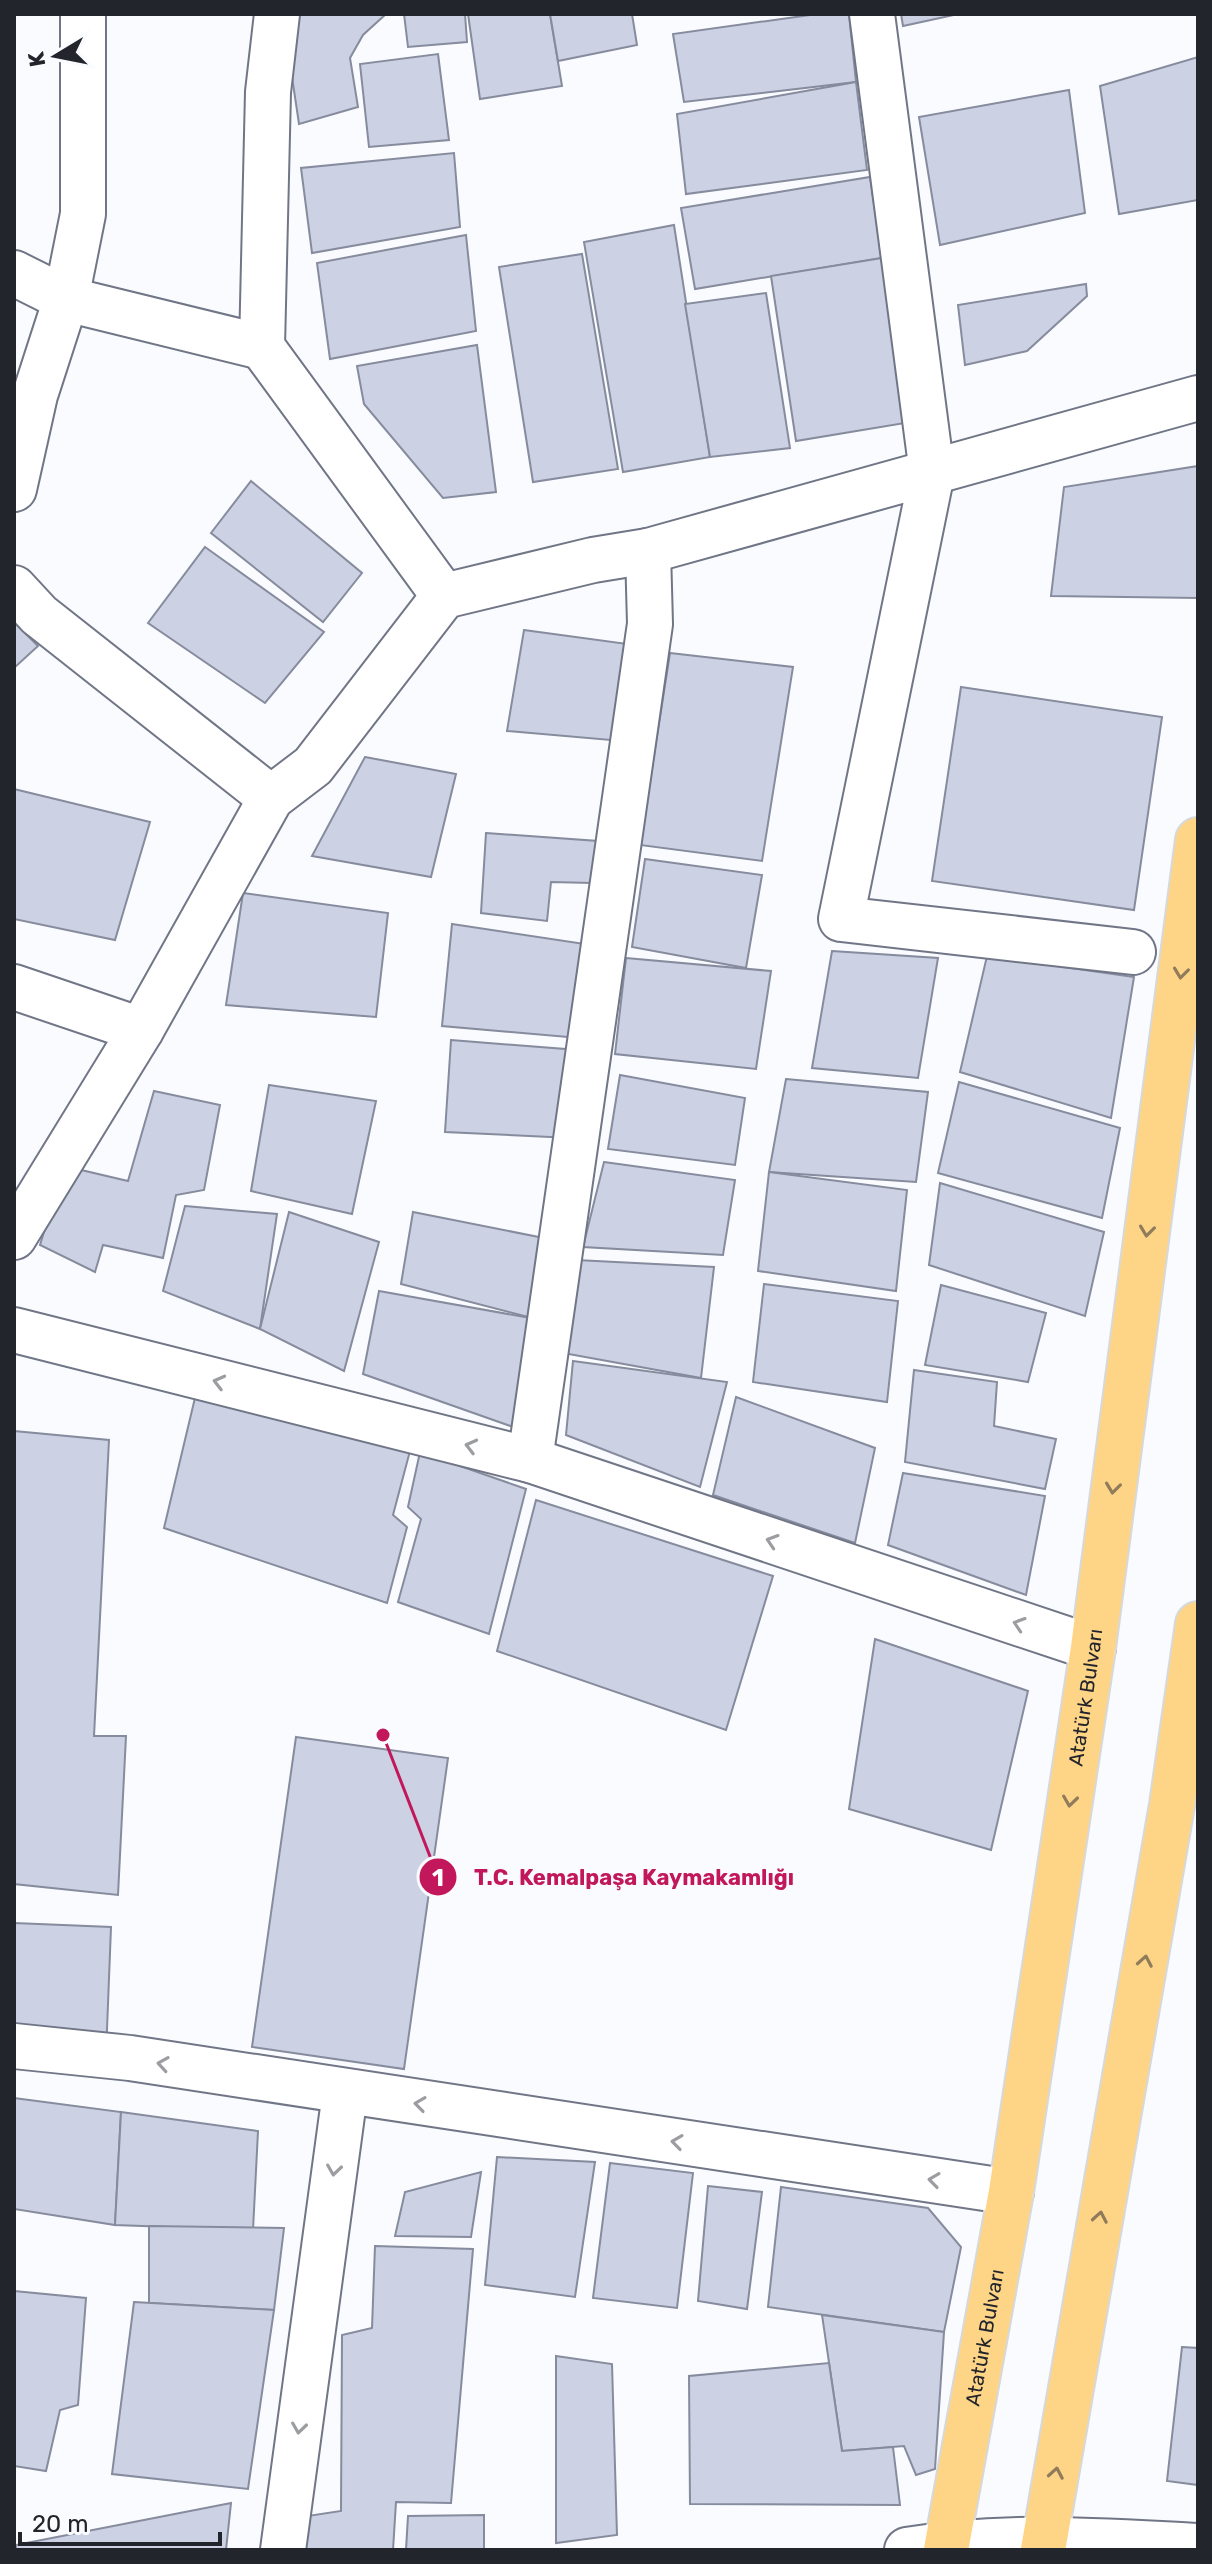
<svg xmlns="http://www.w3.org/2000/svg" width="1212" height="2564" viewBox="0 0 1212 2564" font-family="Rubik,sans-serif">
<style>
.building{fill:#ccd2e4;stroke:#868b9d;stroke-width:2}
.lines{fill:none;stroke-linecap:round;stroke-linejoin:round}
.minor-casing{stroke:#717687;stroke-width:48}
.major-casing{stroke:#d7d8d9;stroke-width:48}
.minor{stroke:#fff;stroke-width:44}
.major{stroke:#fed487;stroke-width:44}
.oneway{stroke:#907c5a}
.oneway2{stroke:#9c9da0}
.labels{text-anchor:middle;stroke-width:7;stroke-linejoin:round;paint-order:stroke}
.street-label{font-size:20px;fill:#23252c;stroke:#f9fbfe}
.leader{fill:none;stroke:#c2185b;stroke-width:3}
.callout-dot{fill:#c2185b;stroke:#f9fbfe;stroke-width:3}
.mark-label{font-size:24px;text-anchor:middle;font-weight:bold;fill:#fff}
.callout-label{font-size:22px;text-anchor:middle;font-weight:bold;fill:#c2185b;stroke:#f9fbfe;stroke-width:7;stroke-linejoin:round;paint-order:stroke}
</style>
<rect width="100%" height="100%" fill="#f9fbfe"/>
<g class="building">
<path d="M 297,14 L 386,14 L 363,35 L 350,58 L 358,107 L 299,124 L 288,50 Z"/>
<path d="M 404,14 L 465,14 L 467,42 L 408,47 Z"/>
<path d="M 468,14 L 550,14 L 562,86 L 480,99 Z"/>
<path d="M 550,14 L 632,14 L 637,45 L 558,61 Z"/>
<path d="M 817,14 L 849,14 L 856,82 L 684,102 L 673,34 Z"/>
<path d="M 901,14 L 954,14 L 954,15 L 903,26 Z"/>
<path d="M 438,54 L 449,140 L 369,147 L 360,64 Z"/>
<path d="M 1198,57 L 1198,200 L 1119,214 L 1100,86 Z"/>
<path d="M 856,82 L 867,170 L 686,194 L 677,114 Z"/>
<path d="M 1069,90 L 1085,213 L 940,245 L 919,117 Z"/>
<path d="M 454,153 L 460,227 L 312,253 L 301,168 Z"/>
<path d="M 870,177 L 882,258 L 695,289 L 681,208 Z"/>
<path d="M 674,225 L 710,457 L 623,472 L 584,242 Z"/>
<path d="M 466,235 L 476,331 L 330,359 L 317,263 Z"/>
<path d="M 582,254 L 618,469 L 533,482 L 499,267 Z"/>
<path d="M 882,258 L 905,423 L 796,441 L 771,276 Z"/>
<path d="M 1086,284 L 1087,296 L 1027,351 L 965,365 L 958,305 Z"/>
<path d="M 766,293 L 790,448 L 710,457 L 685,304 Z"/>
<path d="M 477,345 L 496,492 L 443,498 L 364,404 L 357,366 Z"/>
<path d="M 1198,466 L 1198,598 L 1051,596 L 1064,487 Z"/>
<path d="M 251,481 L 362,573 L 323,622 L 211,533 Z"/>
<path d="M 205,547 L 324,632 L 265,703 L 148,623 Z"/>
<path d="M 14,622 L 38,646 L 14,668 Z"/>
<path d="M 524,630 L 635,645 L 622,741 L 507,731 Z"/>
<path d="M 670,653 L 793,667 L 762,861 L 640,845 Z"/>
<path d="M 961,687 L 1162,717 L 1134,910 L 932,881 Z"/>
<path d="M 365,757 L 456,774 L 431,877 L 312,856 Z"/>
<path d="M 14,789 L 150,822 L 115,940 L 14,919 Z"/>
<path d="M 486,833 L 598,841 L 592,883 L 551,882 L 547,921 L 481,913 Z"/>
<path d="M 645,859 L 762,875 L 746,968 L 632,947 Z"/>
<path d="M 243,893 L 388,913 L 376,1017 L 226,1005 Z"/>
<path d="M 452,924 L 598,946 L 579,1038 L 442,1026 Z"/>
<path d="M 832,951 L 938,958 L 918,1078 L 812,1068 Z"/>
<path d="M 987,956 L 1134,977 L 1111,1118 L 960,1072 Z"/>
<path d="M 626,958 L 771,971 L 756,1069 L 615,1054 Z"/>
<path d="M 451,1040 L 578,1050 L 571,1138 L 445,1132 Z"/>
<path d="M 620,1075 L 745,1098 L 735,1165 L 608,1149 Z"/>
<path d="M 786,1079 L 928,1092 L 916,1182 L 769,1172 Z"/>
<path d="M 959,1082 L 1120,1128 L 1102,1218 L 938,1173 Z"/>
<path d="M 269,1085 L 376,1101 L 352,1214 L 251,1191 Z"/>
<path d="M 154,1091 L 220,1105 L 204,1190 L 176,1195 L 163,1258 L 103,1245 L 95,1272 L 40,1245 L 64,1166 L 128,1181 Z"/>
<path d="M 604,1162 L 735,1180 L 723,1255 L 583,1247 Z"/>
<path d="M 769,1172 L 907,1190 L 896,1291 L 758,1271 Z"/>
<path d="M 940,1183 L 1104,1232 L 1085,1316 L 929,1265 Z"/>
<path d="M 185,1206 L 277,1214 L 260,1329 L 163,1291 Z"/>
<path d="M 289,1212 L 379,1242 L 344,1371 L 260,1329 Z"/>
<path d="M 413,1212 L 559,1241 L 536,1319 L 401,1284 Z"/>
<path d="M 576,1260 L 714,1267 L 701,1378 L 563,1353 Z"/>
<path d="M 764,1284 L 898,1301 L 887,1402 L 753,1382 Z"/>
<path d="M 941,1285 L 1046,1313 L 1028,1382 L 925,1365 Z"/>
<path d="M 379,1291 L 536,1319 L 516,1428 L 363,1374 Z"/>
<path d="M 573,1361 L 727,1382 L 700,1487 L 566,1435 Z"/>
<path d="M 914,1370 L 997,1382 L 994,1426 L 1056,1439 L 1045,1489 L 905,1462 Z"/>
<path d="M 199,1381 L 410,1451 L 393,1515 L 407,1527 L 387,1603 L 164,1528 Z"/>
<path d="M 736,1397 L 875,1448 L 855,1543 L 713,1495 Z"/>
<path d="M 14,1431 L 109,1440 L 94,1736 L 126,1736 L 118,1895 L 14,1884 Z"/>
<path d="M 420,1452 L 526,1489 L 489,1634 L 398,1602 L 421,1519 L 408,1507 Z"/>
<path d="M 903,1473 L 1045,1496 L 1026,1595 L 888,1545 Z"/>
<path d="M 536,1500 L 773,1576 L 726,1730 L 497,1651 Z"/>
<path d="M 875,1639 L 1028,1691 L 991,1850 L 849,1809 Z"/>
<path d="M 296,1737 L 448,1758 L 404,2069 L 252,2047 Z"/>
<path d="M 14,1923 L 111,1927 L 106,2055 L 14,2033 Z"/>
<path d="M 14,2098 L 121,2112 L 115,2225 L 14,2209 Z"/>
<path d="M 121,2112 L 258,2131 L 253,2230 L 115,2225 Z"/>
<path d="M 497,2157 L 595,2162 L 575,2297 L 485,2285 Z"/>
<path d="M 610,2163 L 693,2173 L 677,2308 L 593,2298 Z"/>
<path d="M 481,2172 L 471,2237 L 395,2236 L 405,2192 Z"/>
<path d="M 708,2186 L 762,2192 L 747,2309 L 698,2301 Z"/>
<path d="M 781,2187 L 928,2208 L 961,2247 L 944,2332 L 768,2307 Z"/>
<path d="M 149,2226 L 284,2228 L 274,2310 L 149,2303 Z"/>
<path d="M 375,2246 L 473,2249 L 451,2503 L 396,2502 L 393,2550 L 299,2550 L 301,2517 L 341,2511 L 342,2335 L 372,2328 Z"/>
<path d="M 14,2291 L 86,2298 L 78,2405 L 60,2410 L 46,2471 L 14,2466 Z"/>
<path d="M 134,2302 L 274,2310 L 248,2489 L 112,2474 Z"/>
<path d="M 822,2315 L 944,2332 L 935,2469 L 916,2475 L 904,2446 L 842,2451 Z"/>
<path d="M 1182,2347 L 1198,2348 L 1198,2485 L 1167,2481 Z"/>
<path d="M 556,2356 L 612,2364 L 617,2535 L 556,2543 Z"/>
<path d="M 829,2363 L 842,2451 L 893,2447 L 900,2505 L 690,2504 L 689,2376 Z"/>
<path d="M 231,2503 L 226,2550 L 16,2550 L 16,2545 Z"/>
<path d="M 484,2515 L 484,2550 L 406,2550 L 408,2516 Z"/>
</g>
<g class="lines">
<defs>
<g id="minor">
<path d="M 277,14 L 268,92 L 262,347 L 444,596"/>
<path d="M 872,14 L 932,473 L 841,919 L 1133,952"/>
<path d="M 14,273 L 66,299 L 262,347"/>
<path d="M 14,489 L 35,395 L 66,299 L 83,214 L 83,14"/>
<path d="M 14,588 L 39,615 L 271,798"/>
<path d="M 14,987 L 141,1030"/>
<path d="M 14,1237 L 141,1030 L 271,798 L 313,766 L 444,596 L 593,560 L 648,551 L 1198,398"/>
<path d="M 14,1330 L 530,1460 L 1093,1648"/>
<path d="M 530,1460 L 650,624 L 648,551"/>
<path d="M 14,2046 L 130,2058 L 1011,2192"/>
<path d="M 283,2550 L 345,2093"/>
<path d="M 907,2550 C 1003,2533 1100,2541 1198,2546"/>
</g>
<g id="major">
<path id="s1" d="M 946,2550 L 1011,2192 L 1093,1648 L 1198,840"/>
<path d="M 1043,2550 L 1172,1805 L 1198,1624"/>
</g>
</defs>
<use href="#minor" class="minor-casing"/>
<use href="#major" class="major-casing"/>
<use href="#minor" class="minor"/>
<use href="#major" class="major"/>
</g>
<defs><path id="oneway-chevron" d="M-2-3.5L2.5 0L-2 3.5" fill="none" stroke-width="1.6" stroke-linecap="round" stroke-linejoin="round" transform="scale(2)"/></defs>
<g class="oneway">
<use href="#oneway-chevron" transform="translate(1181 973) rotate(97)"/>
<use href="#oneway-chevron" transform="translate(1147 1231) rotate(97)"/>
<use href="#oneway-chevron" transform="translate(1113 1488) rotate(97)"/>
<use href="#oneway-chevron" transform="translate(1070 1801) rotate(98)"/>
<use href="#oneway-chevron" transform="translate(1145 1961) rotate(-80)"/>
<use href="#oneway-chevron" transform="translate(1100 2217) rotate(-80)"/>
<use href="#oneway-chevron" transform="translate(1056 2473) rotate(-80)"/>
</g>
<g class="oneway2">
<use href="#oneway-chevron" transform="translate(219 1382) rotate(-166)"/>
<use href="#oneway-chevron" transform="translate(471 1446) rotate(-166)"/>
<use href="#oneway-chevron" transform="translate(772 1541) rotate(-162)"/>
<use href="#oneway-chevron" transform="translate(1019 1624) rotate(-162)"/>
<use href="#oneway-chevron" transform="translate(163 2064) rotate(-171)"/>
<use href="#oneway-chevron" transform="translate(420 2104) rotate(-172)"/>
<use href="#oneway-chevron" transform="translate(677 2142) rotate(-172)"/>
<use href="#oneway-chevron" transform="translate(334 2170) rotate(98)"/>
<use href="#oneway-chevron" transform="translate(934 2180) rotate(-172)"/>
<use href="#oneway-chevron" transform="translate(299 2428) rotate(98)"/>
</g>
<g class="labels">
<g class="street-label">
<text dy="7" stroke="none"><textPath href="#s1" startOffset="864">Atatürk Bulvarı</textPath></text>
<text dy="7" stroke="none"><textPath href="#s1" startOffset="216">Atatürk Bulvarı</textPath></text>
</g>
</g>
<path class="leader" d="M383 1735L438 1877"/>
<g class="callout-dot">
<circle cx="383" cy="1735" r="8"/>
<circle cx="438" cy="1877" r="20"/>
</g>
<g class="mark-label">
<text x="438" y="1886">1</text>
</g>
<g class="callout-label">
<text x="634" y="1885">T.C. Kemalpaşa Kaymakamlığı</text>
</g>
<rect width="1212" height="2564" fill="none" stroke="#23252c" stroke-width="32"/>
<g transform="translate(56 56) rotate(260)" stroke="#f9fbfe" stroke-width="6" paint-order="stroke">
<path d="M0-6L14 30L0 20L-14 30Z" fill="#23252c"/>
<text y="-12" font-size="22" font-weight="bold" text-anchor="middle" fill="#23252c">K</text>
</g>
<path d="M20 2532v12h200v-12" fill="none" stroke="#23252c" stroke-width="4"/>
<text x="32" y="2532" font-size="24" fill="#23252c" stroke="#f9fbfe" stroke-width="6" paint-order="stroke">20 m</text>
</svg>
